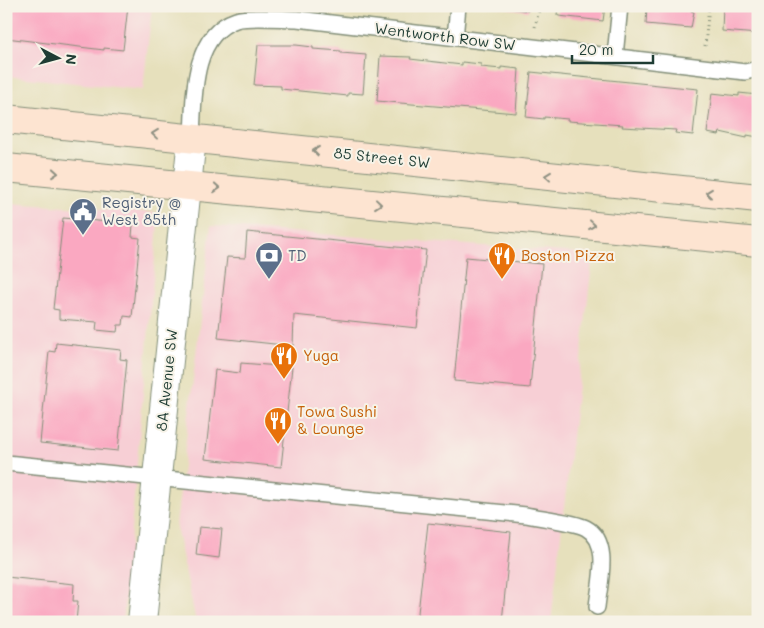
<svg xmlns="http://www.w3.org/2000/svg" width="764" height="628" viewBox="0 0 764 628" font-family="Mali,sans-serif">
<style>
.built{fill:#f7cfd5}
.building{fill:#faa8c1}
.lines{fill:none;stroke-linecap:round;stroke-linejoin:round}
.service-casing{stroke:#828e78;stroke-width:18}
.minor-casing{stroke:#828e78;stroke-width:30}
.secondary-casing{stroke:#828e78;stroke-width:30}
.path{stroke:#828e78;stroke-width:3;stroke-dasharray:1 4;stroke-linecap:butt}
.service{stroke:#fff;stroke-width:15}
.minor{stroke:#fff;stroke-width:28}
.secondary{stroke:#fde4d1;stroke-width:28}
.oneway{stroke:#8e9082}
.labels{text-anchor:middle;stroke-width:4;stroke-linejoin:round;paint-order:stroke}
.street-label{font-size:15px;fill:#1f3d34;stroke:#f7f3e8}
.service-label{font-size:15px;fill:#4e5e75;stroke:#f7f3e8;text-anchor:start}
.food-label{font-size:15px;fill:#c56008;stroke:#f7f3e8;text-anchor:start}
</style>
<rect width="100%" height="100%" fill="#f7f3e8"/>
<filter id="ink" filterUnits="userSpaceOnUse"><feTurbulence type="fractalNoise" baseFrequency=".02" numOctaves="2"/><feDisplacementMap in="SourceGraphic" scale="10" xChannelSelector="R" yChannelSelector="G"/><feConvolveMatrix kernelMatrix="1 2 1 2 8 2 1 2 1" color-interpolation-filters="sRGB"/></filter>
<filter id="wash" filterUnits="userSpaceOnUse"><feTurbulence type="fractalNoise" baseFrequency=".0096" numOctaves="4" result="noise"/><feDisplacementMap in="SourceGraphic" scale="20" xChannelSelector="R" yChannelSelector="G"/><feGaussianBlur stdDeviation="1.12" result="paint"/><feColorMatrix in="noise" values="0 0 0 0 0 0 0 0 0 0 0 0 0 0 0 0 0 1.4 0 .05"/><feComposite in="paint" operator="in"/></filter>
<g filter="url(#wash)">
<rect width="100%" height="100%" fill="#e6e0bc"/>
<g class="built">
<path d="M 6,6 L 152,6 L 143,90 L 6,76 Z"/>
<path d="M 6,203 L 159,213 L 123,622 L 6,622 Z"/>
<path d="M 211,226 L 593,254 L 551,622 L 196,622 L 176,526 Z"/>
</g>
<g id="blocks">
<g class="building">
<path d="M 6,6 L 128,6 L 123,50 L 104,48 L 104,50 L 6,38 Z"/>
<path d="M 495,6 L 529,6 L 528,11 Z"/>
<path d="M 558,6 L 605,6 L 603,21 L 559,16 L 557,15 Z"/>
<path d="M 647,6 L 691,6 L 691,11 L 694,12 L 691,28 L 646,24 Z"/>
<path d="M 723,6 L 758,6 L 758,34 L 722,31 Z"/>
<path d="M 258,45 L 296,45 L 313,47 L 313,49 L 341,51 L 341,53 L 366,55 L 363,94 L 348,93 L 348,96 L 281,89 L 281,86 L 254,85 Z"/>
<path d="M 380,56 L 411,57 L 410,59 L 462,65 L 462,62 L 481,64 L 481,67 L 501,69 L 501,67 L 519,69 L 516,113 L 377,101 Z"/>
<path d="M 531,72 L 698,89 L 693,135 L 675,133 L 676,130 L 622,127 L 623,125 L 568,121 L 568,119 L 544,117 L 544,119 L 526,117 Z"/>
<path d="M 712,93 L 739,96 L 739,93 L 758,95 L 758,137 L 747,135 L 747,138 L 720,132 L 719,135 L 707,133 Z"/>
<path d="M 63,218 L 133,224 L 132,237 L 140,238 L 132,317 L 124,316 L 123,325 L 118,325 L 117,332 L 96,330 L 97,322 L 59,319 L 59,310 L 53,309 Z"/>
<path d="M 247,232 L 426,250 L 417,328 L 294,315 L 293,346 L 218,338 L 227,257 L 245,258 Z"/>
<path d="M 466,257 L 542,264 L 530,388 L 454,381 Z"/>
<path d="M 56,343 L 121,350 L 120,359 L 127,360 L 118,451 L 40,443 L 49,351 L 55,352 Z"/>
<path d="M 241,363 L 292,367 L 281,467 L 205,459 L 215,370 L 240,373 Z"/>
<path d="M 428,523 L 511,532 L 502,622 L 417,622 Z"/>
<path d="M 199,527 L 222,529 L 219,558 L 196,555 Z"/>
<path d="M 6,577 L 74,584 L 73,601 L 78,601 L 76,622 L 6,622 Z"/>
</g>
</g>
</g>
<g filter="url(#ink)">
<use href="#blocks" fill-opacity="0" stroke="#828e78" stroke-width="1"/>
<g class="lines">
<defs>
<g id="service">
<path d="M 455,38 L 458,6"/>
<path d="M 615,56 L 620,6"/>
<path d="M 192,138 C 194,100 191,35 236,20 C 248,16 283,19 297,19 L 745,72 L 758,69"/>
<path d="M 6,463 L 526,515 C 540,518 575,522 586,528 C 612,542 599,584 597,607"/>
</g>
<path id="minor" d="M 142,622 L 192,138"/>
<g id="secondary">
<path d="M 6,119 L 758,198"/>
<path d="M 6,168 L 758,242"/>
</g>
</defs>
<use href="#service" class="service-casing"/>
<use href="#minor" class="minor-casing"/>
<use href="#secondary" class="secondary-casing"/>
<g class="path">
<path d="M 535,27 L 540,6"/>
<path d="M 705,46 L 709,6"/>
</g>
<use href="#service" class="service"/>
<use href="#minor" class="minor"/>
<use href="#secondary" class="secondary"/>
</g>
<defs><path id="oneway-chevron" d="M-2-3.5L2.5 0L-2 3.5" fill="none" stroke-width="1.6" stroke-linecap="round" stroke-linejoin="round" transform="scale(1.25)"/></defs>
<g class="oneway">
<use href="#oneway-chevron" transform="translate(155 134) rotate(-174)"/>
<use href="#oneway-chevron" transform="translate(316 151) rotate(-174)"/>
<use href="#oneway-chevron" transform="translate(55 173) rotate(5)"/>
<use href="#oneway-chevron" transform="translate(548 176) rotate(-174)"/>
<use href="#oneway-chevron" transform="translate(217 188) rotate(5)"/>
<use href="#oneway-chevron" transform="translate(709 193) rotate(-174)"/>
<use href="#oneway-chevron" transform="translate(378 204) rotate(6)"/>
<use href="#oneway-chevron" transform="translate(592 225) rotate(6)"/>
</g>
</g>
<defs>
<symbol id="civic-pin" viewBox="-11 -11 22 30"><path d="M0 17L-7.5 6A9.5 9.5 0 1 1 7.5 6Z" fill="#5c6f8a" stroke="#f7f3e8"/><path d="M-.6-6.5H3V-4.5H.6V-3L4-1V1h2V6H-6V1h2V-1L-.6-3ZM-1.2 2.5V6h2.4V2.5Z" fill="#fff"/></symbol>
<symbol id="bank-pin" viewBox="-11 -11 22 30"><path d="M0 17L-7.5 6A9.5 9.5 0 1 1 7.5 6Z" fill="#5c6f8a" stroke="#f7f3e8"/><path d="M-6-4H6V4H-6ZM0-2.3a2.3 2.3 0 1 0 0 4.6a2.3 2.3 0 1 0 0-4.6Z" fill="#fff"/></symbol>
<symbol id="restaurant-pin" viewBox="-11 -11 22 30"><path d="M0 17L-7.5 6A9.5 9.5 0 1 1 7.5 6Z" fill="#e8710a" stroke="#f7f3e8"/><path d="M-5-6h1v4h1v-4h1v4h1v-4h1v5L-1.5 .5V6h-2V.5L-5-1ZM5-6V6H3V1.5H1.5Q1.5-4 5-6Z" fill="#fff"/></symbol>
</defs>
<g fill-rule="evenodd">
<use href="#civic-pin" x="67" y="196" width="32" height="43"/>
<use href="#bank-pin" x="253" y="240" width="32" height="43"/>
<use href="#restaurant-pin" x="486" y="240" width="32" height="43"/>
<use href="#restaurant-pin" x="268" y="340" width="32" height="43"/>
<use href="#restaurant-pin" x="262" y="405" width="32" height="43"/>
</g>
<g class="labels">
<g class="street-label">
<text transform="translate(445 37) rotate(7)" y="5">Wentworth Row SW</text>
<text transform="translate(382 158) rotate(6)" y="5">85 Street SW</text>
<text transform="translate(167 380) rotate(-84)" y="5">8A Avenue SW</text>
</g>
<g class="service-label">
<text x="102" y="208">Registry @<tspan x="102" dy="17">West 85th</tspan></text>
<text x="288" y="261">TD</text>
</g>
<g class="food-label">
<text x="521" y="261">Boston Pizza</text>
<text x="303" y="361">Yuga</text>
<text x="297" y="417">Towa Sushi<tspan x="297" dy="17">&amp; Lounge</tspan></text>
</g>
</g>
<rect width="764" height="628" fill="none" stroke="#f7f3e8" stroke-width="25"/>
<g transform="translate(58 58) rotate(96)" stroke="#f7f3e8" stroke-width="4" paint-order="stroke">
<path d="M0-4L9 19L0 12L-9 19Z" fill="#1f3d34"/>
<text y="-8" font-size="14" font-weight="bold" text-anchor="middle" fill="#1f3d34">N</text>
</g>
<path d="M572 55v8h81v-8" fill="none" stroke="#1f3d34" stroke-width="2.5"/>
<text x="579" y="55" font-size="15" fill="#1f3d34" stroke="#f7f3e8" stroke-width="4" paint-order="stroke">20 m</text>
</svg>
